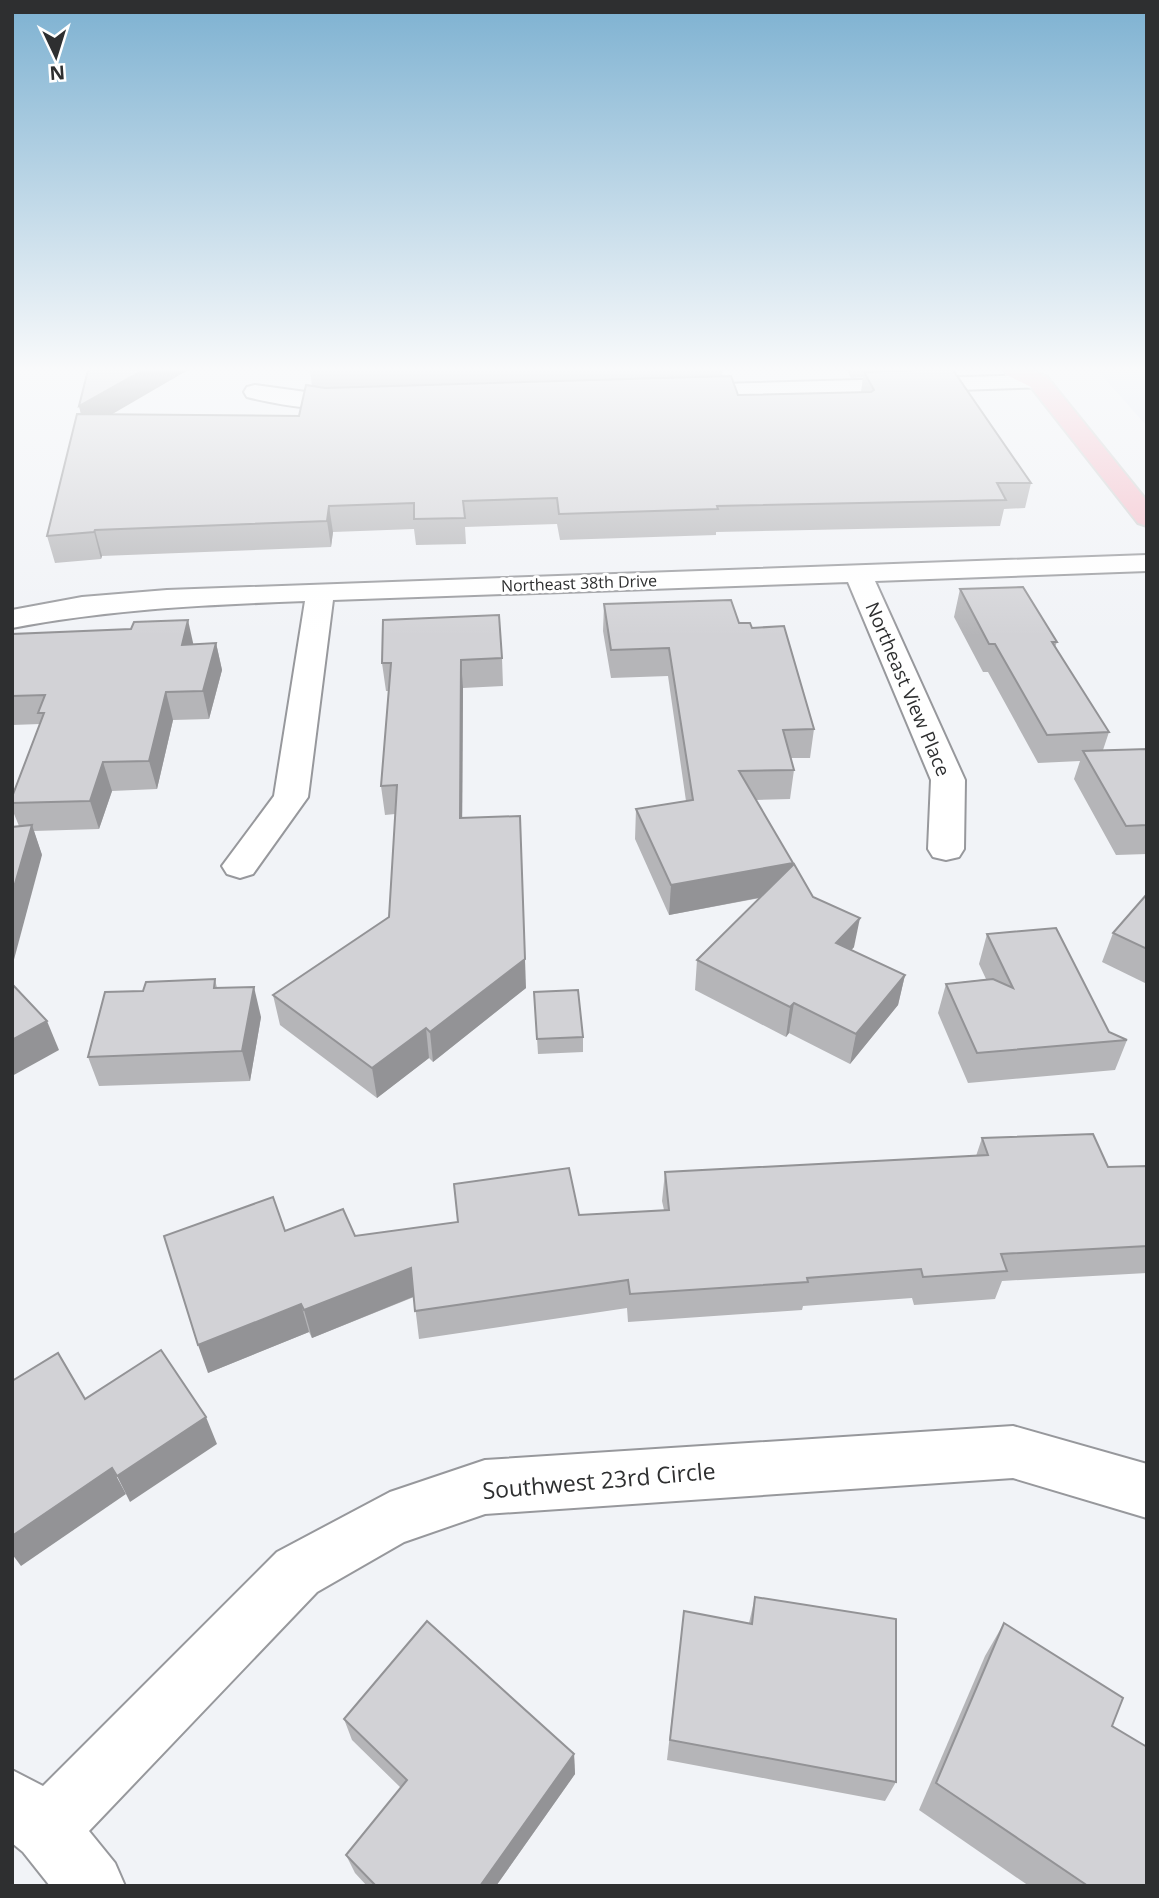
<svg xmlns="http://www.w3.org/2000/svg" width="1159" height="1898" viewBox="0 0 1159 1898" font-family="'Open Sans',sans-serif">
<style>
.built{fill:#e5e9f4}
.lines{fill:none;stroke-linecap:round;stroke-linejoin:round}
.minor-casing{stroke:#97989c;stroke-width:4}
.highway-casing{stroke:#d1d1d1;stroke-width:4}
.minor{fill:#fff;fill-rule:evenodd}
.highway{fill:#f5bdc9;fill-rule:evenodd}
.wall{fill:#b5b5b8}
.shaded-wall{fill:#939396}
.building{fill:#d2d2d6;stroke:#939396;stroke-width:2}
.labels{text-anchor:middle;stroke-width:6;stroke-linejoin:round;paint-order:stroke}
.far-street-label{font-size:16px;fill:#2e2f30;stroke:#fff}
.street-label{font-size:19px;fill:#2e2f30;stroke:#fff}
.near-street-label{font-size:23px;fill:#2e2f30;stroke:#fff}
</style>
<rect width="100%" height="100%" fill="#f1f3f7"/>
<path class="built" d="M 1097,370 L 1147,370 L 1147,426 Z"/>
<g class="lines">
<defs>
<g id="minor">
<path d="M 1039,375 L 1047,377 L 1050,382 L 1047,387 L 683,399 L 675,397 L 672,392 L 675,387 L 683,385 Z"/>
<path d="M 255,385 L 328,395 L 365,396 L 368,401 L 365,406 C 332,414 280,405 247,397 L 244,392 L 247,387 Z"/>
<path d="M 1147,555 L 1147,571 L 875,581 L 965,780 L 964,849 L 959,857 L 946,860 L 933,857 L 928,849 L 931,780 L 848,582 L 333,600 L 308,797 L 253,874 L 240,878 L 227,874 L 222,866 L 274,796 L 305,601 C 203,605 112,609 12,628 L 12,610 L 82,597 L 167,590 Z"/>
<path d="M 1013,1426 L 1147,1464 L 1147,1518 L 1013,1478 L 485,1514 L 404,1542 L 317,1592 L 89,1831 L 115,1863 L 125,1886 L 50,1886 L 23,1852 L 12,1843 L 12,1770 L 43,1786 L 277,1552 L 390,1492 L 485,1460 Z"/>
</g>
<path id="highway" d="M 1004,370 L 1032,370 L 1047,377 L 1147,501 L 1147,526 L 1138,523 L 1031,387 L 1007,375 Z"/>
</defs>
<use href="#minor" class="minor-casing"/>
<use href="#highway" class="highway-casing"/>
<use href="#minor" class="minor"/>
<use href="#highway" class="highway"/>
</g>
<g class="wall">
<path d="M 310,370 L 723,370 L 722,376 L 738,395 L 861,392 L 863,377 L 851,378 L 847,370 L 953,370 L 1031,483 L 1025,508 L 1004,509 L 1000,526 L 716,532 L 716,535 L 560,540 L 557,524 L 465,527 L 466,544 L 416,545 L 414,529 L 333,532 L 331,547 L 102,556 L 101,559 L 55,563 L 47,536 L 81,414 L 79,406 L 113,414 L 299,416 L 312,386 Z"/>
<path d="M 960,589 L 1057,642 L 1055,647 L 1109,732 L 1103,750 L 1147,749 L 1147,854 L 1116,855 L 1074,779 L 1080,761 L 1038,763 L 988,672 L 983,672 L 954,617 Z"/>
<path d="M 604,604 L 739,623 L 752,628 L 814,729 L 810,758 L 791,758 L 794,770 L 790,799 L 756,800 L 793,863 L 793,866 L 813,897 L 854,947 L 851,950 L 905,975 L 898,1005 L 850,1064 L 789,1033 L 786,1037 L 695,990 L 697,960 L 760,898 L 669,915 L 635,839 L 636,809 L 686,801 L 668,676 L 611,678 L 603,631 Z"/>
<path d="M 12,634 L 193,644 L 216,643 L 222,670 L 209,719 L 173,720 L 157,789 L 112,791 L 99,829 L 34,831 L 42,855 L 19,826 L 12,809 L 12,797 L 40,724 L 12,725 Z"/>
<path d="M 502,658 L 503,686 L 463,688 L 462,818 L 526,988 L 433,1062 L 429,1058 L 377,1098 L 280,1025 L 273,995 L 389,917 L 395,814 L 385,815 L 381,786 L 389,691 L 386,691 L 382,663 Z"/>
<path d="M 1147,894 L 1147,984 L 1102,962 L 1113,933 Z"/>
<path d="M 987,934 L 1109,1032 L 1127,1040 L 1115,1070 L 968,1083 L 938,1013 L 946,984 L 986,979 L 979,964 Z"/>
<path d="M 215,979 L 217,988 L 261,1017 L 250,1081 L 99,1086 L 88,1057 L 143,991 Z"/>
<path d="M 535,1007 L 583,1037 L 583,1052 L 538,1054 Z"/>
<path d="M 982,1138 L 1108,1167 L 1147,1166 L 1147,1273 L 1002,1281 L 995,1299 L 914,1305 L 912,1298 L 803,1306 L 802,1310 L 628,1322 L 627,1308 L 419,1339 L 414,1297 L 312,1338 L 309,1332 L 208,1373 L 285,1231 L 355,1236 L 458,1222 L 664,1210 L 662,1201 L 665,1172 L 976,1156 Z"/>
<path d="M 755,1597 L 896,1782 L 885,1801 L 667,1760 L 684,1611 L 749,1623 Z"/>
<path d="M 1004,1623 L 1112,1726 L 1147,1886 L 1029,1886 L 919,1810 L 985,1656 Z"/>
<path d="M 344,1719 L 574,1754 L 575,1774 L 496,1886 L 367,1886 L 355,1873 L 346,1855 L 401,1788 L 352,1740 Z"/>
</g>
<g class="shaded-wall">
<path d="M 143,370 L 188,370 L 85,430 L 79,406 Z"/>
<path d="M 329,506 L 333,532 L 331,547 L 327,521 Z"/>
<path d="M 95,530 L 102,556 L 101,559 L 94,532 Z"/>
<path d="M 188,620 L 194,647 L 182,645 Z"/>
<path d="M 216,643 L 222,670 L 209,719 L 203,691 Z"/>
<path d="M 461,660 L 463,688 L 462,847 L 460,818 Z"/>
<path d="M 166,692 L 173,720 L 157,789 L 149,761 Z"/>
<path d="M 103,762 L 112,791 L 99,829 L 90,801 Z"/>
<path d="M 520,816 L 526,988 L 433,1062 L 430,1032 Z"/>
<path d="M 32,825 L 42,855 L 12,967 L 12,894 Z"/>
<path d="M 793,863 L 789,892 L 669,915 L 671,885 Z"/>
<path d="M 860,918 L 854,947 L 831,973 L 836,943 Z"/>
<path d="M 905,975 L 898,1005 L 850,1064 L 856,1034 Z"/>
<path d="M 254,987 L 261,1017 L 250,1081 L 242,1051 Z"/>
<path d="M 794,1003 L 789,1033 L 786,1037 L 790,1007 Z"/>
<path d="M 47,1021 L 59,1050 L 12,1076 L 12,1040 Z"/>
<path d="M 426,1028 L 429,1058 L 377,1098 L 372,1068 Z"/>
<path d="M 411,1268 L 415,1296 L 312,1338 L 304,1310 Z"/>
<path d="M 301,1304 L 309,1332 L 208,1373 L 198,1345 Z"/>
<path d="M 206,1417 L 217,1444 L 130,1502 L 117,1476 Z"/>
<path d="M 112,1468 L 126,1494 L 21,1566 L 12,1554 L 12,1536 Z"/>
<path d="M 574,1754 L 575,1774 L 496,1886 L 480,1886 Z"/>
</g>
<g class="building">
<path d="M 88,370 L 143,370 L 79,406 Z"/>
<path d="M 919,370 L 953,370 L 1031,483 L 997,483 L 1006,500 L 717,506 L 718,509 L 559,514 L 557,498 L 463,501 L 465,518 L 414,519 L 414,503 L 329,506 L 327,521 L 95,530 L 94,532 L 47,536 L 77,414 L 299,416 L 306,385 L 325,388 L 731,376 L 738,395 L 871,392 L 874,390 L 864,372 Z"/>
<path d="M 1023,587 L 1057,642 L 1052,642 L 1109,732 L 1047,735 L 995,644 L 989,644 L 960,589 Z"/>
<path d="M 731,600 L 739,623 L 750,623 L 752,628 L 784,626 L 814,729 L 783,730 L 794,770 L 739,771 L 793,863 L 671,885 L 636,809 L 693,800 L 669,648 L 611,650 L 604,604 Z"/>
<path d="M 499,615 L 502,658 L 461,660 L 460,818 L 520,816 L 525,959 L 430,1032 L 426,1028 L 372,1068 L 273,995 L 389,917 L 397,785 L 381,786 L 391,663 L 382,663 L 383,620 Z"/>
<path d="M 188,620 L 182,645 L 216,643 L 203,691 L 166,692 L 149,761 L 103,762 L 90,801 L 12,803 L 12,797 L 44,713 L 38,713 L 45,695 L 12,696 L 12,634 L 131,629 L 134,622 Z"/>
<path d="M 1147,749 L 1147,825 L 1126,826 L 1083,751 Z"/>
<path d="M 32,825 L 12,894 L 12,827 Z"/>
<path d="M 794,864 L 813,897 L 860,918 L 836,943 L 905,975 L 856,1034 L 794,1003 L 790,1007 L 697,960 Z"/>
<path d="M 1147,894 L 1147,949 L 1113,933 Z"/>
<path d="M 1056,928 L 1109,1032 L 1127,1040 L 977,1053 L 946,984 L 993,979 L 1013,988 L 987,934 Z"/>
<path d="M 215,979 L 214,988 L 254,987 L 242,1051 L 88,1057 L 105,992 L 143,991 L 146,982 Z"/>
<path d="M 12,984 L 47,1021 L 12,1040 Z"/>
<path d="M 578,990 L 583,1037 L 537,1039 L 534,992 Z"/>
<path d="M 1093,1134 L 1108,1167 L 1147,1166 L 1147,1246 L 1001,1254 L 1007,1271 L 923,1277 L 921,1269 L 807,1278 L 808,1282 L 630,1294 L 628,1280 L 415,1311 L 411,1268 L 304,1310 L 301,1304 L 198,1345 L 164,1236 L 273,1197 L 285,1231 L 343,1209 L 355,1236 L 458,1222 L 454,1184 L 569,1168 L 579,1215 L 669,1210 L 665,1172 L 988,1155 L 982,1138 Z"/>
<path d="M 161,1350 L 206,1417 L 117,1476 L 112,1468 L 12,1536 L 12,1381 L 58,1353 L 85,1399 Z"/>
<path d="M 755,1597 L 896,1619 L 896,1782 L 670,1740 L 684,1611 L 752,1624 Z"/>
<path d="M 427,1621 L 574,1754 L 480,1886 L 376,1886 L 346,1855 L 407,1780 L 344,1719 Z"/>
<path d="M 1004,1623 L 1123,1698 L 1112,1726 L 1147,1747 L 1147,1886 L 1088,1886 L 936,1783 Z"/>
</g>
<linearGradient id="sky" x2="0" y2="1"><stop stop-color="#7db1d1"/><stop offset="0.58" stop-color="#f9fafb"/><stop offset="1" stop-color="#f9fafb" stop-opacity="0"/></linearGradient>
<rect width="1159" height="636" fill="url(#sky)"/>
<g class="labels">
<g class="far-street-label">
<text transform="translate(579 583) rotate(-2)" y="6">Northeast 38th Drive</text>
</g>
<g class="street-label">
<text transform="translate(908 689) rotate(67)" y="7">Northeast View Place</text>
</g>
<g class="near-street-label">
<text transform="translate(599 1481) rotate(-5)" y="8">Southwest 23rd Circle</text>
</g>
</g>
<rect width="1159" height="1898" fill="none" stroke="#2e2f30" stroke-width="28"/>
<g transform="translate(56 56) rotate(176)" stroke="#ffffff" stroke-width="5" paint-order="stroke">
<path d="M0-5L12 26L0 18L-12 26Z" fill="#2e2f30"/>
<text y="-10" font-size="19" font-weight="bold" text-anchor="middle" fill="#2e2f30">N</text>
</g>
</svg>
